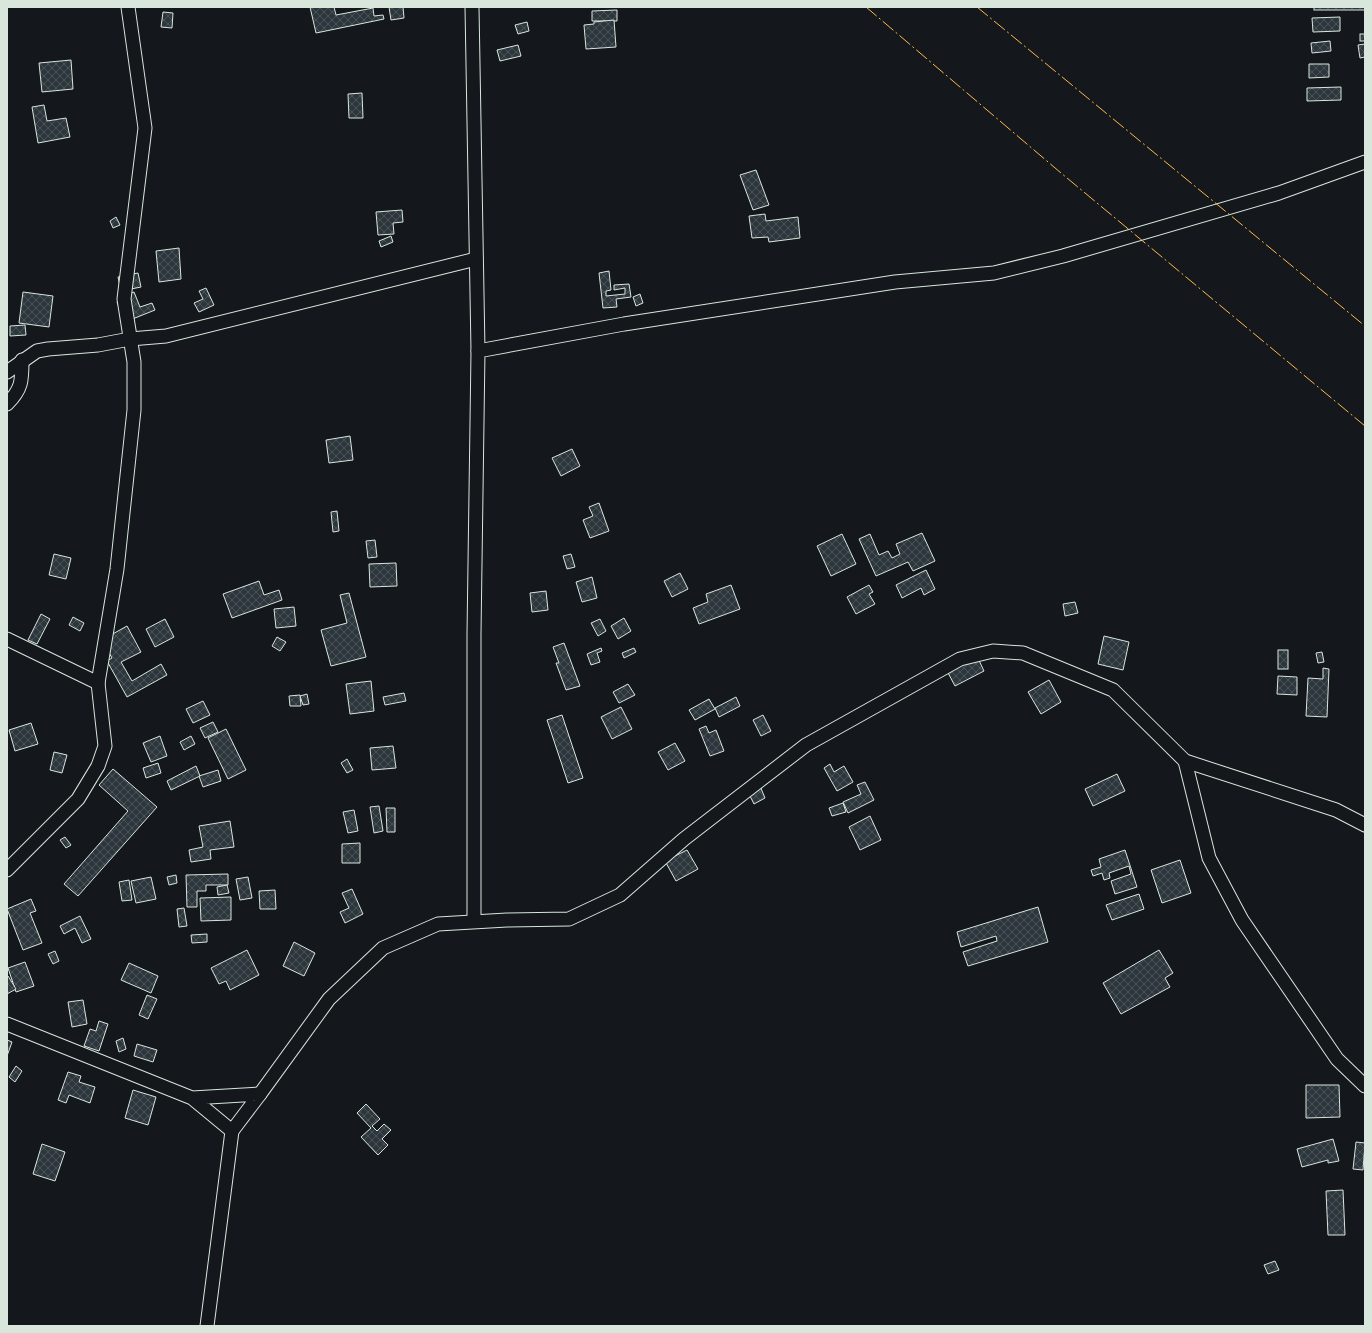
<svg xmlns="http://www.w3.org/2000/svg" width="1372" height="1333" viewBox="0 0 1372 1333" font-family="Lato,sans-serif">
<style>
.building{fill:url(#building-cross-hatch);stroke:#d8e6dc}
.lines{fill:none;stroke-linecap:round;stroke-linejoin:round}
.minor-casing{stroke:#d8e6dc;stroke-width:15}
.minor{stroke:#14181c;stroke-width:13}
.power{stroke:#ffb74d;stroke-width:1;stroke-dasharray:14 3 2 3;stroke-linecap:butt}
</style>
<defs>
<pattern id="building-cross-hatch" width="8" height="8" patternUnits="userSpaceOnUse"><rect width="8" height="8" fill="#2c363c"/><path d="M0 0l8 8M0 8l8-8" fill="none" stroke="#4a5358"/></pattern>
</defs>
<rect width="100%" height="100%" fill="#14181c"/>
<g class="building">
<path d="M 310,7 L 334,7 L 336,15 L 373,8 L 374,16 L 383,15 L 384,19 L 316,33 Z"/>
<path d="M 389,7 L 403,7 L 404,18 L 391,20 Z"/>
<rect x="1314" y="7" width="51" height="3"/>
<path d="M 617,10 L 617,21 L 592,21 L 592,11 Z"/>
<path d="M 163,12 L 173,13 L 172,28 L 161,27 Z"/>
<path d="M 1340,17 L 1340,31 L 1313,32 L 1312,18 Z"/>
<path d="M 614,20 L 616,47 L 586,49 L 584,25 L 594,24 L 594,22 Z"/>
<path d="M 527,22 L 529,31 L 518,34 L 515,25 Z"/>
<rect x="1360" y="34" width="5" height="7"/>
<path d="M 1330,41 L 1331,51 L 1312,53 L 1311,43 Z"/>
<path d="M 1365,44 L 1365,57 L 1360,58 L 1358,45 Z"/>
<path d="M 518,45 L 521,56 L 500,61 L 497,50 Z"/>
<path d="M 71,60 L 73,89 L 42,92 L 39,63 Z"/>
<path d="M 1309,64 L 1329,64 L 1329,77 L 1309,78 Z"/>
<path d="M 1341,87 L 1341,100 L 1307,101 L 1307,88 Z"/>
<path d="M 362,93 L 363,118 L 349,118 L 348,94 Z"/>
<path d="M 44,105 L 47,121 L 66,118 L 70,137 L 38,143 L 32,107 Z"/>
<path d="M 756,170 L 769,205 L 753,210 L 740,175 Z"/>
<path d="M 402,210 L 403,222 L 393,223 L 394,234 L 378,235 L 376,212 Z"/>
<path d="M 765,214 L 766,221 L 798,217 L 800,238 L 769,242 L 768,237 L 752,238 L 749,216 Z"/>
<path d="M 116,217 L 120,225 L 113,228 L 110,221 Z"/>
<path d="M 391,236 L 393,242 L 381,247 L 379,241 Z"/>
<path d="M 179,248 L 181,279 L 159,282 L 156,251 Z"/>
<path d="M 609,271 L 611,290 L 606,291 L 606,296 L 625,294 L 625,288 L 614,290 L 614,285 L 629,284 L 631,297 L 616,299 L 617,307 L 603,308 L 599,273 Z"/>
<path d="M 138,273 L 141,287 L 121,291 L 118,277 Z"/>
<path d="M 206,288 L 214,305 L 199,312 L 194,303 L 203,299 L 199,291 Z"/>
<path d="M 23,292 L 53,296 L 49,327 L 19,323 Z"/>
<path d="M 134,292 L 140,307 L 152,303 L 155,310 L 125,322 L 117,302 L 128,299 L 126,295 Z"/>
<path d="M 640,294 L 643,303 L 636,306 L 633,297 Z"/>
<path d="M 25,325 L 26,335 L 10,336 L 10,326 Z"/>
<path d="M 350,436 L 353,460 L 329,463 L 326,440 Z"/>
<path d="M 572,449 L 580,466 L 561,476 L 552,458 Z"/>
<path d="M 599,503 L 609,531 L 590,538 L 583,520 L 593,516 L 589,507 Z"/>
<path d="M 337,511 L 339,531 L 333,532 L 331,512 Z"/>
<path d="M 922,533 L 935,561 L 913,571 L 908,562 L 876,576 L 859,539 L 870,534 L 879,555 L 888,551 L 892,558 L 900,554 L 896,544 Z"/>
<path d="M 842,534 L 856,564 L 831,576 L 817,546 Z"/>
<path d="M 375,540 L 377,557 L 368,558 L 366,541 Z"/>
<path d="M 54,554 L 71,558 L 66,579 L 49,575 Z"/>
<path d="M 571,554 L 575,567 L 567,569 L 563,556 Z"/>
<path d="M 396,563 L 397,586 L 370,587 L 369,564 Z"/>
<path d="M 926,570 L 935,589 L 924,595 L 921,588 L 902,598 L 896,585 Z"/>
<path d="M 680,573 L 688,589 L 672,597 L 664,581 Z"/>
<path d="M 592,577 L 597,598 L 582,602 L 576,582 Z"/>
<path d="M 259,581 L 264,595 L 279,590 L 282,600 L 232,618 L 223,594 Z"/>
<path d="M 731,585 L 740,609 L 699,624 L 693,608 L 708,602 L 706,594 Z"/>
<path d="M 869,585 L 873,592 L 869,594 L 875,604 L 856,614 L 847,597 Z"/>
<path d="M 546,591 L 548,610 L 532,612 L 530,593 Z"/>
<path d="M 349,593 L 366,657 L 331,666 L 321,630 L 347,623 L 340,595 Z"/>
<path d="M 1075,602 L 1078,613 L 1065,616 L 1063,604 Z"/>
<path d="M 294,607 L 296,626 L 276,628 L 274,609 Z"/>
<path d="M 41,614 L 50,619 L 37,644 L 28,640 Z"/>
<path d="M 73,617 L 84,623 L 80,631 L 69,625 Z"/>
<path d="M 624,618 L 631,631 L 618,639 L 611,626 Z"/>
<path d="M 165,619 L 174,637 L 155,647 L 146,629 Z"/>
<path d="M 600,619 L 606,631 L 598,636 L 591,623 Z"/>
<path d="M 127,626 L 141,652 L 121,662 L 132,681 L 161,664 L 167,675 L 127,697 L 107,661 L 112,658 L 102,640 Z"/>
<path d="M 1104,636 L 1129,642 L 1123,670 L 1098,664 Z"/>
<path d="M 277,637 L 286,642 L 280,651 L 272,646 Z"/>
<path d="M 564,643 L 580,686 L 566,690 L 556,663 L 559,663 L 553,647 Z"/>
<path d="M 601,648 L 602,651 L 597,653 L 600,662 L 591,665 L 587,654 Z"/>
<path d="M 634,648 L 636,652 L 624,658 L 622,653 Z"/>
<rect x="1278" y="650" width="10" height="19"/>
<path d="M 1322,652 L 1324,662 L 1318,663 L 1316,653 Z"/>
<path d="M 976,654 L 984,671 L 955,686 L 946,669 Z"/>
<path d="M 1323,668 L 1329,669 L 1327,717 L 1306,716 L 1308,678 L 1323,679 Z"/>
<path d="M 1278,676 L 1297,677 L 1297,695 L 1277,694 Z"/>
<path d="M 1049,680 L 1061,702 L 1041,714 L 1028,692 Z"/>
<path d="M 371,681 L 374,711 L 350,714 L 346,684 Z"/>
<path d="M 628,684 L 635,695 L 619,703 L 613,692 Z"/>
<path d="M 404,693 L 406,701 L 385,705 L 383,697 Z"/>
<path d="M 307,694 L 309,704 L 303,705 L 300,696 Z"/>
<path d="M 300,695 L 301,706 L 290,706 L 289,696 Z"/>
<path d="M 736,697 L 740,706 L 719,717 L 715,708 Z"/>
<path d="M 709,699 L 715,709 L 695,720 L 689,710 Z"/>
<path d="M 203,701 L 210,715 L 193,723 L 186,709 Z"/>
<path d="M 621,707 L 632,729 L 612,739 L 601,717 Z"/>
<path d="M 562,715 L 583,778 L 568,783 L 547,720 Z"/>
<path d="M 763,715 L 771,731 L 761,736 L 753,720 Z"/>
<path d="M 213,722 L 218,732 L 205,738 L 200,728 Z"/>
<path d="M 31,723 L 38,744 L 15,751 L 9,730 Z"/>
<path d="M 706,726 L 709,733 L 716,730 L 724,751 L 710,756 L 699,729 Z"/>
<path d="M 226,729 L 246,770 L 228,779 L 208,738 Z"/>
<path d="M 160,736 L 167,756 L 151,762 L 143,743 Z"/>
<path d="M 191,736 L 195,744 L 184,750 L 180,742 Z"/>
<path d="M 675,743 L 685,761 L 668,770 L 658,752 Z"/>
<path d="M 393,746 L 396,768 L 372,770 L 370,748 Z"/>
<path d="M 54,752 L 67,755 L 62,773 L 50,770 Z"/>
<path d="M 347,759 L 353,770 L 347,773 L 341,763 Z"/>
<path d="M 158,763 L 161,773 L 146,778 L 143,768 Z"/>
<path d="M 830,764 L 834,772 L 844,766 L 853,782 L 837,791 L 824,768 Z"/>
<path d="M 196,766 L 200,776 L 171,790 L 167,781 Z"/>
<path d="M 113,769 L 157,807 L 78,896 L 64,884 L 128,811 L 99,785 Z"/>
<path d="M 218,770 L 221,781 L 203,787 L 199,776 Z"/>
<path d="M 1117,774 L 1125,791 L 1093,806 L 1085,789 Z"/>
<path d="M 865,782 L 874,800 L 848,813 L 843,802 L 861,794 L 857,785 Z"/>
<path d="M 744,784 L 760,786 L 765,798 L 754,804 Z"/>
<path d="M 843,803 L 846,812 L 832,816 L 829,808 Z"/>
<path d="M 379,806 L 383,831 L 374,833 L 370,807 Z"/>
<path d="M 386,808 L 395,808 L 395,832 L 387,832 Z"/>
<path d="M 354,810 L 358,831 L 348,833 L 343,812 Z"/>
<path d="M 870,816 L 881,840 L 860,850 L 849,827 Z"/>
<path d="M 230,821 L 234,847 L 210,850 L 211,859 L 191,862 L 189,850 L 203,847 L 199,826 Z"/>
<path d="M 65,837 L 71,845 L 66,848 L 60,840 Z"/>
<path d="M 360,843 L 360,863 L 342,863 L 342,844 Z"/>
<path d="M 687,850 L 698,869 L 676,881 L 665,861 Z"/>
<path d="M 1125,850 L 1137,887 L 1115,894 L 1111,881 L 1131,874 L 1129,866 L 1109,873 L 1110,878 L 1104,880 L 1102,873 L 1093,876 L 1091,870 L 1101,867 L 1099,859 Z"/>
<path d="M 1180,860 L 1191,893 L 1162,903 L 1151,870 Z"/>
<path d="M 228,874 L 228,885 L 206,885 L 206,891 L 197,891 L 197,907 L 187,907 L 186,875 Z"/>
<path d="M 176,875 L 177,883 L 169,885 L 167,877 Z"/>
<path d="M 151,877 L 156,899 L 136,903 L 131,881 Z"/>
<path d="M 248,877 L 252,898 L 240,900 L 236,879 Z"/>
<path d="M 129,880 L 132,900 L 122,901 L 119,882 Z"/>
<path d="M 227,885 L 229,893 L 218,895 L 217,887 Z"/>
<path d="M 352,889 L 363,914 L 345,923 L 340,912 L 349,908 L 342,893 Z"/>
<path d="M 275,890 L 276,909 L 260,909 L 259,891 Z"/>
<path d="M 1139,894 L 1144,909 L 1112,920 L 1106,905 Z"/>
<path d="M 231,897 L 231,920 L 201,921 L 200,898 Z"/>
<path d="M 31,899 L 36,911 L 30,913 L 42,943 L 23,950 L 7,909 Z"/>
<path d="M 1038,907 L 1048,942 L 968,966 L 963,952 L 997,941 L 996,936 L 961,947 L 957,932 Z"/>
<path d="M 184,908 L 187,926 L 179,927 L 177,909 Z"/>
<path d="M 80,916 L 91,939 L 82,943 L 75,928 L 64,934 L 60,926 Z"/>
<path d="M 207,934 L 207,942 L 192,943 L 191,935 Z"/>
<path d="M 294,942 L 315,953 L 304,976 L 283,966 Z"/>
<path d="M 247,950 L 259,975 L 230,990 L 226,981 L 219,984 L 211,968 Z"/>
<path d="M 1159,950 L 1173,973 L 1165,978 L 1170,987 L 1121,1014 L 1103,983 Z"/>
<path d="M 55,951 L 59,961 L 53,964 L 48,954 Z"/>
<path d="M 25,962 L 34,986 L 16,992 L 8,968 Z"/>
<path d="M 129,963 L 158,976 L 151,993 L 121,980 Z"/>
<path d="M 8,976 L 16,989 L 7,994 L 7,977 Z"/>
<path d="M 147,995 L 157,999 L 148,1019 L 139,1015 Z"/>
<path d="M 83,1000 L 87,1024 L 72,1027 L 68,1002 Z"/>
<path d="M 99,1021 L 108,1024 L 99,1051 L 84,1046 L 90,1029 L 96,1031 Z"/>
<path d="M 123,1038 L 126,1049 L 119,1052 L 116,1041 Z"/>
<path d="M 7,1040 L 12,1042 L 7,1056 Z"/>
<path d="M 137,1044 L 157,1050 L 153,1062 L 134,1056 Z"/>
<path d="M 16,1066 L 22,1071 L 15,1082 L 9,1077 Z"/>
<path d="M 68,1072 L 81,1076 L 79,1082 L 95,1087 L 90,1103 L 69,1095 L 66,1103 L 58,1100 Z"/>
<path d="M 1306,1085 L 1339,1085 L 1340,1117 L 1306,1118 Z"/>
<path d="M 133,1090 L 156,1097 L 148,1125 L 125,1118 Z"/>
<path d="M 366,1104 L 380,1119 L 372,1126 L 377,1131 L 384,1124 L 391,1130 L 382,1139 L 388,1145 L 378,1155 L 361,1137 L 371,1128 L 357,1113 Z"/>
<path d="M 1333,1139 L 1339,1161 L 1328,1163 L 1328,1160 L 1302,1167 L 1297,1149 Z"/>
<path d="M 1356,1142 L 1365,1143 L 1363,1170 L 1353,1169 Z"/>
<path d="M 42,1144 L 65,1152 L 55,1181 L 33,1174 Z"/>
<path d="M 1343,1190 L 1345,1235 L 1328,1235 L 1326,1191 Z"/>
<path d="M 1275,1261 L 1279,1270 L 1268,1274 L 1264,1265 Z"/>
</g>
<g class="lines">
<defs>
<g id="minor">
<path d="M 472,7 L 478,351"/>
<path d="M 7,372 L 37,351 L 48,349 L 98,345 L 130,339 L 166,336 L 476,259"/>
<path d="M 7,404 C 22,389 22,381 22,360"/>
<path d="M 7,639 L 98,683"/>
<path d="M 1185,761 L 1209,858 L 1242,920 L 1337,1059 L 1365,1086"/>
<path d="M 7,870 L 78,799 L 98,766 L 105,746 L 98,683 L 117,569 L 134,410 L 134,362 L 124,299 L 145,128 L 128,7"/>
<path d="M 474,921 L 474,634 L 478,351 L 624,324 L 895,282 L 994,273 L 1063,256 L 1279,193 L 1365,162"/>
<path d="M 7,1024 L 192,1098 L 232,1131 L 260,1094 L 192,1098"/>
<path d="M 260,1094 L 329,999 L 383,948 L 438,924 L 507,920 L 569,919 L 620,895 L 684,839 L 806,745 L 960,659 L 993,651 L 1023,653 L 1113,690 L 1185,761 L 1336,810 L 1365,825"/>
<path d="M 207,1326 L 232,1131"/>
</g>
</defs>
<use href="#minor" class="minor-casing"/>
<use href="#minor" class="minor"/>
<g class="power">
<path d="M 866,7 L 1061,173 L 1365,426"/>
<path d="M 977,7 L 1365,326"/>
</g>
</g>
<rect width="1372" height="1333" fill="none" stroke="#d8e6dc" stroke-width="16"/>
</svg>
